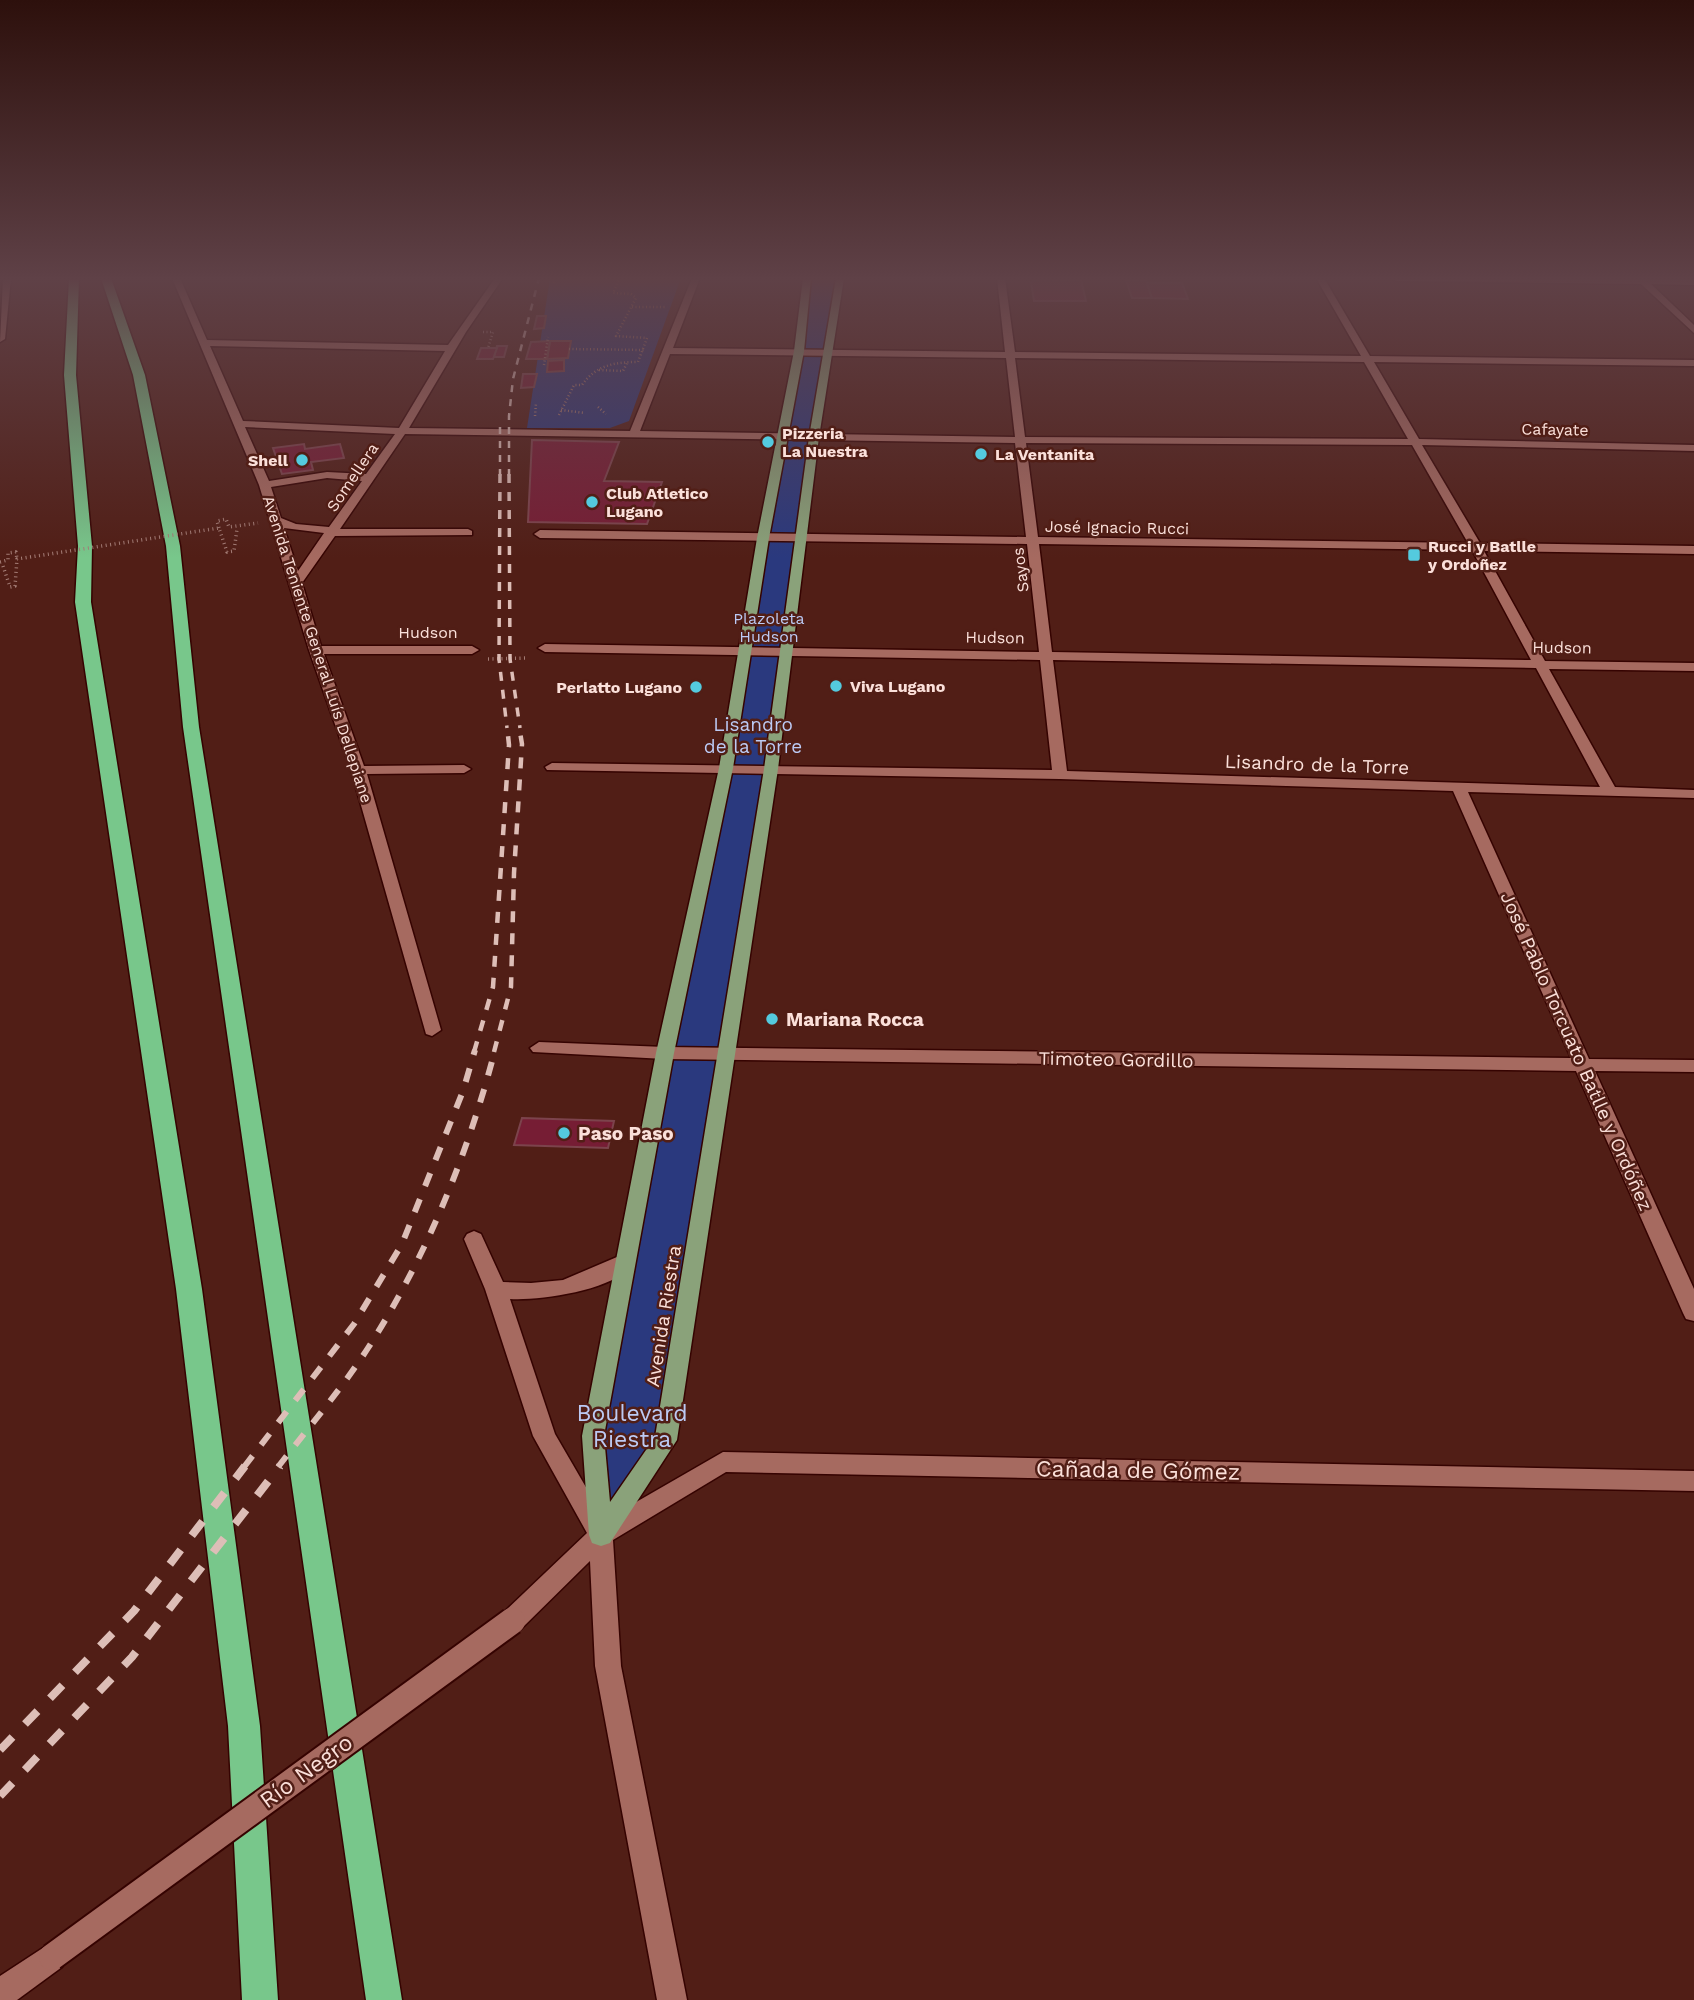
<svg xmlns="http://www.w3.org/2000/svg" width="1694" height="2000" viewBox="0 0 1694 2000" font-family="'Work Sans',sans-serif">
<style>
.green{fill:#2a397e}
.building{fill:#761d34;stroke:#7c434c;stroke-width:2}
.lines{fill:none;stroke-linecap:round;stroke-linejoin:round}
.minor-casing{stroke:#350301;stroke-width:3}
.major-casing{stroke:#350301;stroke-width:3}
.highway-casing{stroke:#350301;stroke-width:3}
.path-far1{stroke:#a57e77;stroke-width:2.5;stroke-dasharray:1 2.5;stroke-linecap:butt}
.path{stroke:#a57e77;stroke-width:3.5;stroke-dasharray:1 3.5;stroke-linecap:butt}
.minor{fill:#a66a60;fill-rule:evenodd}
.major{fill:#8aa27a;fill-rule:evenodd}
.highway{fill:#78c78b;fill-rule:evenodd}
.rail-far4{stroke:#ddbeb7;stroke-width:2.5;stroke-dasharray:7 7;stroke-linecap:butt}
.rail-far3{stroke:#ddbeb7;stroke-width:3.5;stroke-dasharray:9 9;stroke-linecap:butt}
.rail-far2{stroke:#ddbeb7;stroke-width:4.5;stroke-dasharray:11 11;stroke-linecap:butt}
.rail-far1{stroke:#ddbeb7;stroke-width:6;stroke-dasharray:14 14;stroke-linecap:butt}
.rail{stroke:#ddbeb7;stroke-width:8;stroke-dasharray:18 18;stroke-linecap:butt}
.minor-bridge-casing{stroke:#350301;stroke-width:30;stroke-linecap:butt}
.path-bridge{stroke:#a57e77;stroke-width:3.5;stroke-dasharray:1 3.5;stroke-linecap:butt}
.minor-bridge{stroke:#a66a60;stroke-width:26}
.poi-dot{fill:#54cade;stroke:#511e16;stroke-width:2.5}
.labels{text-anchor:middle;stroke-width:5;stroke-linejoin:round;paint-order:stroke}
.far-street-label{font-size:16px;fill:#fbe0da;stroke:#511e16}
.far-poi-label{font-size:16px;font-weight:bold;fill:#fbe0da;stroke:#511e16;text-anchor:start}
.far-park-label{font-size:16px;fill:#bccaf4;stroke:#511e16}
.park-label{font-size:19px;fill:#bccaf4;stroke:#511e16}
.street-label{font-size:19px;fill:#fbe0da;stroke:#511e16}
.poi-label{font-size:19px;font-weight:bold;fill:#fbe0da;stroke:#511e16;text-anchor:start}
.near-park-label{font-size:23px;fill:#bccaf4;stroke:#511e16}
.near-street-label{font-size:23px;fill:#fbe0da;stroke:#511e16}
</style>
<rect width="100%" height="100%" fill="#511e16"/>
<g class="green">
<path d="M 550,278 L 681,278 L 629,421 L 610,428 L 527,428 Z"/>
<path d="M 807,278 L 840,278 L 666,1440 L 601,1535 L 593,1436 L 726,768 Z"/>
</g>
<g class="building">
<path d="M 1041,279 L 1081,280 L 1086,301 L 1034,301 L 1031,282 Z"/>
<path d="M 1126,280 L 1146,280 L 1152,298 L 1132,298 Z"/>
<path d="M 1147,283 L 1182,283 L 1188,299 L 1152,298 Z"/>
<path d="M 537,316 L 546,316 L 544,328 L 534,329 Z"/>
<path d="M 550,341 L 571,341 L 568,358 L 547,359 Z"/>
<path d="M 550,341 L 547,359 L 526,359 L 531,342 Z"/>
<path d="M 497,346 L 507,346 L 504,357 L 494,357 Z"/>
<path d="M 481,348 L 497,348 L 493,359 L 477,359 Z"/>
<path d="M 564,360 L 564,371 L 547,372 L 548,361 Z"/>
<path d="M 523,374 L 537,374 L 534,387 L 521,388 Z"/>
<path d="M 532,440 L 619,442 L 604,481 L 662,482 L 647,524 L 528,522 Z"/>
<path d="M 304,444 L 305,449 L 340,444 L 344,458 L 311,462 L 313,470 L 282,474 L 273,448 Z"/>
<path d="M 522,1118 L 614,1121 L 608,1148 L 514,1145 Z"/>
</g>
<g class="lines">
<defs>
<g id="minor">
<path d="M 3,278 L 11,278 L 5,339 L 0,342 Z"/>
<path d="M 172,278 L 180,278 L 207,340 L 448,345 L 495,278 L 503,278 L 466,332 L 409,428 L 630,431 L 692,278 L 700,278 L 673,348 L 1005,352 L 997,278 L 1005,278 L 1015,352 L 1361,356 L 1316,278 L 1324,278 L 1370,356 L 1694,360 L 1694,366 L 1374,362 L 1419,439 L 1694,445 L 1694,451 L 1422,445 L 1480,543 L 1694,546 L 1694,554 L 1484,551 L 1545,661 L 1694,663 L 1694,671 L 1549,669 L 1615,787 L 1694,790 L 1694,798 L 1468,792 L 1589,1059 L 1694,1060 L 1694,1072 L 1595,1071 L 1694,1289 L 1694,1321 L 1686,1319 L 1683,1313 L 1576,1071 L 665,1059 L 533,1052 L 530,1048 L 539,1042 L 665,1047 L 1571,1058 L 1453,791 L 1060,779 L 547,770 L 545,767 L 552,763 L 1052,770 L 1040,660 L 545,652 L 538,648 L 545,644 L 1039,652 L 1027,544 L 540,538 L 534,534 L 540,530 L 1026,537 L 1015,443 L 405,434 L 340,529 L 468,529 L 472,531 L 472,535 L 335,536 L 302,583 L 321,646 L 472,646 L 479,650 L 472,654 L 324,654 L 364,766 L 464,765 L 471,769 L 464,773 L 367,774 L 441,1030 L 432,1036 L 426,1034 L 351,770 L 309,650 L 259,485 ZM 210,346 L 445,351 L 399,428 L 243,421 ZM 670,354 L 1006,358 L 1015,437 L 640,431 ZM 1015,358 L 1364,362 L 1408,439 L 1025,437 ZM 245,427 L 395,434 L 366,474 L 327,472 L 269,481 ZM 1026,443 L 1412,445 L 1468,543 L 1038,537 ZM 327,478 L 362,481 L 329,527 L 296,524 L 281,518 L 271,487 ZM 284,528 L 324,533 L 298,571 ZM 1039,544 L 1472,550 L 1531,660 L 1052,652 ZM 1053,660 L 1536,668 L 1600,787 L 1067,771 Z"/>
<path d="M 1392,278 L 1694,279 L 1694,285 L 1651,284 L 1694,325 L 1694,333 L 1641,284 L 1396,281 Z"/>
<path d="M 474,1231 L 481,1234 L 503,1282 L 531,1283 L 563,1280 L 624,1254 L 631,1256 L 634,1262 C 619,1290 539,1301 510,1299 L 555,1434 L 605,1520 L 723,1452 L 1694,1471 L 1694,1491 L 726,1472 L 613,1540 L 621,1666 L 687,2000 L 657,2000 L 595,1666 L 590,1561 L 521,1629 L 512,1633 L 503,1629 L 499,1621 L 503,1613 L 587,1533 L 533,1436 L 485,1289 L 464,1239 L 467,1234 Z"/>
<path d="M 52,1942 L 62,1947 L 67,1957 L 62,1967 L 17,2000 L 0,2000 L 0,1976 Z"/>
</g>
<path id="major" d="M 803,278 L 811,278 L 804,351 L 769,538 L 733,768 L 674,1053 L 604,1436 L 610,1502 L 655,1437 L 764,769 L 809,437 L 836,278 L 844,278 L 819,437 L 778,769 L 677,1440 L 610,1543 L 601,1546 L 592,1543 L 589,1535 L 582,1436 L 656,1053 L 719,768 L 757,538 L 794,351 Z"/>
<g id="highway">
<path d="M 69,278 L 79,278 L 76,375 L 92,546 L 91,602 L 202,1289 L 260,1726 L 278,2000 L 242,2000 L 228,1726 L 176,1289 L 75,602 L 78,546 L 64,375 Z"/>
<path d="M 101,278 L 111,278 L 145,375 L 180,546 L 199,727 L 402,2000 L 366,2000 L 183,727 L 166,546 L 133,375 Z"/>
</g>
</defs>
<use href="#minor" class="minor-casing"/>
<use href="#major" class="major-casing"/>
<use href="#highway" class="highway-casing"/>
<g class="path-far1">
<path d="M 554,283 L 555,278"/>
<path d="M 632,307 L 666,307"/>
<path d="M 483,332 L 493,332 L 488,348"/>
<path d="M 569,349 L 644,350"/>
<path d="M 544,365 L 548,337"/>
<path d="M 599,370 L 623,371 L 627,363"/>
<path d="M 598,407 L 606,414"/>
<path d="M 561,410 L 585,413"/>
<path d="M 559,415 L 574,385 L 582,385 C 596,365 615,362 638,362 L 647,338 L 616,336 L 636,298 L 631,294 L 613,293 L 620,278"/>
<path d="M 535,416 L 536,403"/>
</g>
<g class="path">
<path d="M 219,528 L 217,521 L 226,519 L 229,527 L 258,523"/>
<path d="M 0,562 L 8,560 L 8,553 L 16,552 L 17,559"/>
<path d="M 488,659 L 528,658"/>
</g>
<use href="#minor" class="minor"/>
<use href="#major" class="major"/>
<use href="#highway" class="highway"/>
<g class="rail-far4">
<path d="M 500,476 L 500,421"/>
<path d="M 509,476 L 509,416 L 513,379 L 539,278"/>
</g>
<g class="rail-far3">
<path d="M 500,474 L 499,659 L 507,728"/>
<path d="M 509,474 L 510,659 L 520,728"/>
</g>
<g class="rail-far2">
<path d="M 474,1052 L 493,987 L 509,745 L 507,726"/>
<path d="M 494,1052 L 511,987 L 514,873 L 522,744 L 519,726"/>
</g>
<g class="rail-far1">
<path d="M 244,1467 L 354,1324 L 402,1244 L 463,1091 L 475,1050"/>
<path d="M 278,1467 C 308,1428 341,1390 368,1348 C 426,1258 468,1154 495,1050"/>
</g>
<g class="rail">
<path d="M 0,1750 L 134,1611 L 245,1466"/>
<path d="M 0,1796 L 132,1657 L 280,1466"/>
</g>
<defs>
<path id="minor-bridge" d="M 52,1957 L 512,1621"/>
</defs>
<use href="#minor-bridge" class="minor-bridge-casing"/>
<path class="path-bridge" d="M 3,566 L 10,587 L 15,586 L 17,559 L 219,528 L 227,552 L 234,551 L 237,529"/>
<use href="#minor-bridge" class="minor-bridge"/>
</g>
<linearGradient id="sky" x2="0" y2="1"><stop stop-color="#2d100c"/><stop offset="0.5" stop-color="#5f4147"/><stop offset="1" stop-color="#5f4147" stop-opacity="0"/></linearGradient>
<rect width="1694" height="558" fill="url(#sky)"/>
<g class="poi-dot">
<circle cx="768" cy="442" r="7"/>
<circle cx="981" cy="454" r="7"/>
<circle cx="302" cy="460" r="7"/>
<circle cx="592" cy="502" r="7"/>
<rect x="1407" y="548" width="14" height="14" rx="3.5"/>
<circle cx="836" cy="686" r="7"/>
<circle cx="696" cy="687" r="7"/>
<circle cx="772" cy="1019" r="7"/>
<circle cx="564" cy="1133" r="7"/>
</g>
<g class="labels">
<g class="far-street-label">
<text transform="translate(1555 429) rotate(1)" y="6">Cafayate</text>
<text transform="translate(352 477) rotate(-56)" y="6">Somellera</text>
<text transform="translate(1117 527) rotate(1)" y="6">José Ignacio Rucci</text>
<text transform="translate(1020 570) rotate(-97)" y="6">Sayos</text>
<text x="428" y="638">Hudson</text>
<text transform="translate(995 637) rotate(1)" y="6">Hudson</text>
<text transform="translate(1562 647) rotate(1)" y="6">Hudson</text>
<text transform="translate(318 649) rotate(72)" y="6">Avenida Teniente General Luís Dellepiane</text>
</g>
<g class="far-poi-label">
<text x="782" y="439">Pizzeria<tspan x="782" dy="18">La Nuestra</tspan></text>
<text x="995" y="460">La Ventanita</text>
<text x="288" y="466" text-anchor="end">Shell</text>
<text x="606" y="499">Club Atletico<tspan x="606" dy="18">Lugano</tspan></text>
<text x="1428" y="552">Rucci y Batlle<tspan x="1428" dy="18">y Ordoñez</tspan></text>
<text x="850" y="692">Viva Lugano</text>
<text x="682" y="693" text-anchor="end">Perlatto Lugano</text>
</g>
<g class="far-park-label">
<text x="769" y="624">Plazoleta<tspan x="769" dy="18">Hudson</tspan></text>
</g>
<g class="park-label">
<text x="753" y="731">Lisandro<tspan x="753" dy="22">de la Torre</tspan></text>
</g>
<g class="street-label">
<text transform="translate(1317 764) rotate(2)" y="7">Lisandro de la Torre</text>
<text transform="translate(1577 1051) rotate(66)" y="7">José Pablo Torcuato Batlle y Ordóñez</text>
<text transform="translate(1116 1059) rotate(1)" y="7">Timoteo Gordillo</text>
<text transform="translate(663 1316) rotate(-81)" y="7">Avenida Riestra</text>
</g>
<g class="poi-label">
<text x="786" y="1026">Mariana Rocca</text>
<text x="578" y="1140">Paso Paso</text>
</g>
<g class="near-park-label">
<text x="632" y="1421">Boulevard<tspan x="632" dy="26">Riestra</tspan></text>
</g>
<g class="near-street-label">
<text transform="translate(1138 1470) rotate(1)" y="8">Cañada de Gómez</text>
<text transform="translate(306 1771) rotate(-36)" y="8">Río Negro</text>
</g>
</g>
</svg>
